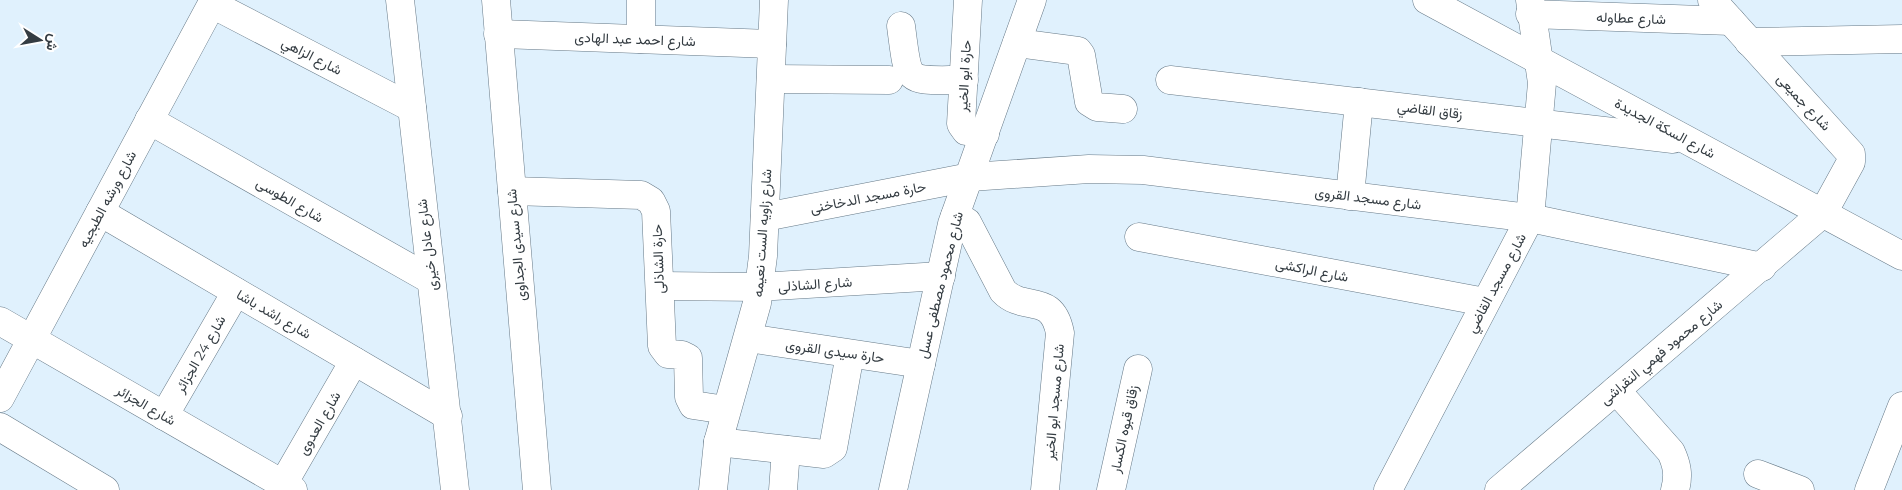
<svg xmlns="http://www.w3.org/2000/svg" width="1902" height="490" viewBox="0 0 1902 490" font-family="Montserrat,Vazirmatn,sans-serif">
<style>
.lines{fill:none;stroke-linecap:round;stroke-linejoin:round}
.minor-casing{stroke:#667987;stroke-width:29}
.major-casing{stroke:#667987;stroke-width:29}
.minor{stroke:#fff;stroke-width:28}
.major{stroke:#fff;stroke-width:28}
.labels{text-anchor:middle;stroke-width:4.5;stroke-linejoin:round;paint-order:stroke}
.street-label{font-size:14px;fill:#343c42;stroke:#fff}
</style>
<rect width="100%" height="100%" fill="#e0f1fd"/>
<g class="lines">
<defs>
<g id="minor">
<path d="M 400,0 L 455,490"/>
<path d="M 496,0 L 537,490"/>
<path d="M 968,0 L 961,124 L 966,131 L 985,134"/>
<path d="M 1427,0 L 1902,256"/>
<path d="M 212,4 L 412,108"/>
<path d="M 1530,14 L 1731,21"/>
<path d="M 901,26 C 909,86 904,80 964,80"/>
<path d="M 498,34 L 772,44"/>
<path d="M 641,39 L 641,0"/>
<path d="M 1749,42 L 1902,39"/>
<path d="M 1017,43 L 1078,51 L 1081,55 L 1089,102 L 1097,107 L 1123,109"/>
<path d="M 771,79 L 889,80"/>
<path d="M 1170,80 L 1673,139"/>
<path d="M 149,120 L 431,280"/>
<path d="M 512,191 L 641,195 L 651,201 L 656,211 L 662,346 L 668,354 L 682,355 L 688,358 L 689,397 L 693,405 L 726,410"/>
<path d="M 1350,196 L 1359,102"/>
<path d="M 100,212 L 448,416"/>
<path d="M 955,216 L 967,222 L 1003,291 C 1024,313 1052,291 1060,333 L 1045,490"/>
<path d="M 765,217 L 970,177 L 1089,169 L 1143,170 L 1530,218 L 1762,267"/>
<path d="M 1139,237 L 1485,302"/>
<path d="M 660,286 L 759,287 L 941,276"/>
<path d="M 0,321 L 293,490"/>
<path d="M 748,338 L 921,364"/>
<path d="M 1616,390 L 1671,452 C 1677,465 1679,475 1675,490"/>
<path d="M 0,398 L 214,0"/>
<path d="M 164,416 L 236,292"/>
<path d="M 0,427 L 105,490"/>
<path d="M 718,442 L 824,454 L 833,448 L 850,354"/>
<path d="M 1758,474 L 1800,490"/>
<path d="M 283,484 L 354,361"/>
<path d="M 713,490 L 718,442 L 757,303 L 763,256 L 774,0"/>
<path d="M 783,490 L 786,450"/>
<path d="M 893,490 L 952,224 L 1032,0"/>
<path d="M 1111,490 L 1138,369"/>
<path d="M 1388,490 L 1530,218 L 1542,83 L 1530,0"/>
<path d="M 1499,490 L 1823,213 L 1851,162 L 1851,154 L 1712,0"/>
</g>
<path id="major" d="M 1869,490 L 1902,406"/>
</defs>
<use href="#minor" class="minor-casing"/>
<use href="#major" class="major-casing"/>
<use href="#minor" class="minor"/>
<use href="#major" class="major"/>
</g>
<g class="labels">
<g class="street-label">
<text transform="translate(1631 18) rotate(2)" y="5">شارع عطاوله</text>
<text transform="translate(635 39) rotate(2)" y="5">شارع احمد عبد الهادى</text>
<text transform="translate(312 56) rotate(27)" y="5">شارع الزاهي</text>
<text transform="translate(964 76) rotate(-87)" y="5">حارة ابو الخير</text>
<text transform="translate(1804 102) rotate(47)" y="5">شارع جميعى</text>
<text transform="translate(1430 110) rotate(7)" y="5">زقاق القاضي</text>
<text transform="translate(1665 128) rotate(28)" y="5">شارع السكة الجديدة</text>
<text transform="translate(868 197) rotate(-11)" y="5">حارة مسجد الدخاخنى</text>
<text transform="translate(1368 198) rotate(7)" y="5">شارع مسجد القروى</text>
<text transform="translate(107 199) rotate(-62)" y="5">شارع ورشه الطبجيه</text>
<text transform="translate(290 200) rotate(30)" y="5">شارع الطوسى</text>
<text transform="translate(762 233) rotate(-86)" y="5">شارع زاويه الست نعيمه</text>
<text transform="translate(427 245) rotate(-97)" y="5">شارع عادل خيرى</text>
<text transform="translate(516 245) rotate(-95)" y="5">شارع سيدى الجداوى</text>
<text transform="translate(658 259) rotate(-92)" y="5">حارة الشاذلى</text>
<text transform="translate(1312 270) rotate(11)" y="5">شارع الراكشى</text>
<text transform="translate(1496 283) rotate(-62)" y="5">شارع مسجد القاضي</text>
<text transform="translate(815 284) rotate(-4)" y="5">شارع الشاذلى</text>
<text transform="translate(940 285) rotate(-76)" y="5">شارع محمود مصطفى عسل</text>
<text transform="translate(274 314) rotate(30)" y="5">شارع راشد باشا</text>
<text transform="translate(835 351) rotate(8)" y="5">حارة سيدى القروى</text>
<text transform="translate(1661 352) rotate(-40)" y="5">شارع محمود فهمي النقراشى</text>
<text transform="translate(200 354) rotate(-60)" y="5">شارع 24 الجزائر</text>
<text transform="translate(1054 402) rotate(-85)" y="5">شارع مسجد ابو الخير</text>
<text transform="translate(146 405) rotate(30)" y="5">شارع الجزائر</text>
<text transform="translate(319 423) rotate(-60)" y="5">شارع العدوى</text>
<text transform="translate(1124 429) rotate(-78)" y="5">زقاق قبوه الكسار</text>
</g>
</g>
<g transform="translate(40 40) rotate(101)" stroke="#ffffff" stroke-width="4" paint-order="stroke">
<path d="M0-4L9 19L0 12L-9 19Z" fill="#343c42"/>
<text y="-8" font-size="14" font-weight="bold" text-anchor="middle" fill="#343c42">ش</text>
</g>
</svg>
